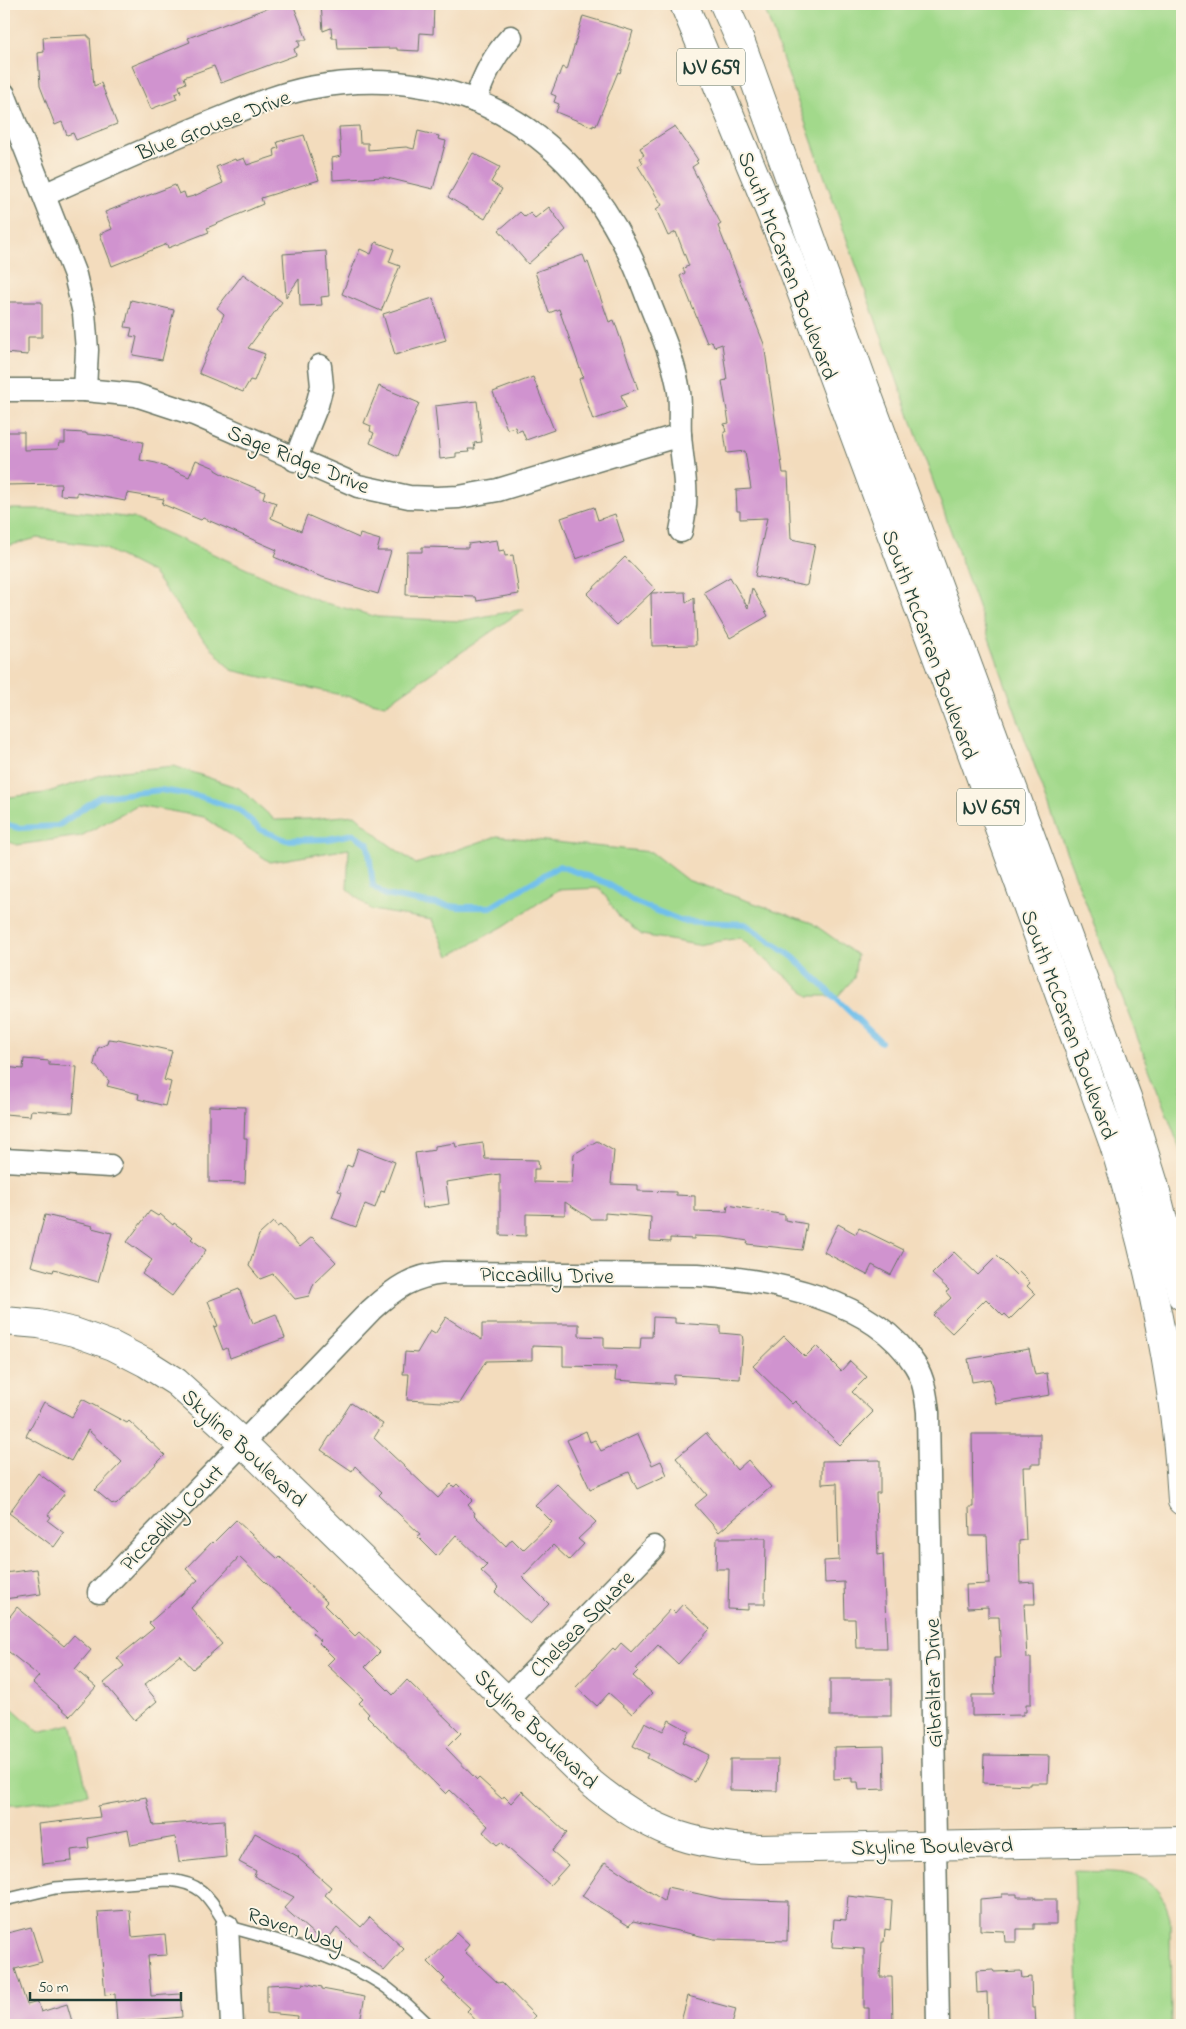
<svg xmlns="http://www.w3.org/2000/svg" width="1186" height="2029" viewBox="0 0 1186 2029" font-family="'Indie Flower',sans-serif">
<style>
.green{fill:#a2d98b;stroke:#608b60}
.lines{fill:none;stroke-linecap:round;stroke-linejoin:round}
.stream{stroke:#70bfeb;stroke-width:6}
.building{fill:#d093cf}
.service-casing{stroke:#697564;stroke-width:14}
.minor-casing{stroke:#697564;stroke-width:25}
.tertiary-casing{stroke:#697564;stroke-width:30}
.primary-casing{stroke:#697564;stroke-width:30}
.service{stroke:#fff;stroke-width:11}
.minor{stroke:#fff;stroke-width:22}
.tertiary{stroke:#fff;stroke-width:28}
.primary{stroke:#fff;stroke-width:28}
.labels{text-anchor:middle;stroke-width:4;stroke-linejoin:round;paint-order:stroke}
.shield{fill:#fcf5e5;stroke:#617469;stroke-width:1}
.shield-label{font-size:21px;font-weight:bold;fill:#1f3d34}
.street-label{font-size:22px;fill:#1f3d34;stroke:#fcf5e5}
</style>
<rect width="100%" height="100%" fill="#fcf5e5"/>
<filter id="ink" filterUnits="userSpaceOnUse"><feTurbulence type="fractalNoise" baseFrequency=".02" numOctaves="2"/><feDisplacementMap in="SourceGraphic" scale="10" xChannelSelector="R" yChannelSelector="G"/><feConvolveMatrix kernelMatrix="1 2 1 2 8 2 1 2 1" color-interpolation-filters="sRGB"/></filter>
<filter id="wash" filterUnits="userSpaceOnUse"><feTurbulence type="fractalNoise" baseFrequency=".0096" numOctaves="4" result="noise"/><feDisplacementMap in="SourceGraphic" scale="20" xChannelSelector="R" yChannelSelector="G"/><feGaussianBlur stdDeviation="1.12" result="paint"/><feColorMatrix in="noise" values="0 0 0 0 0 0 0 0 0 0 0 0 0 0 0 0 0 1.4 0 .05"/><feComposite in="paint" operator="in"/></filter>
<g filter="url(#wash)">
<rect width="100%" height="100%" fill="#f3dcbd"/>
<g class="green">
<path d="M 763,4 L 1182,4 L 1182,1154 L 1051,812 Z"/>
<path d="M 4,509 L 55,509 L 133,518 L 318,601 L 378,617 L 460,621 L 524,609 L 385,705 L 231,670 L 189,622 L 153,573 L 100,546 L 37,538 L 4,547 Z"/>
<path d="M 174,766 L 239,788 L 275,820 L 310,819 L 355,815 L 384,841 L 416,864 L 497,836 L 651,852 L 687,880 L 812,923 L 857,955 L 854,978 L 838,996 L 809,996 L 740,938 L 697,945 L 642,935 L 620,918 L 600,888 L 558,890 L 504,926 L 449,956 L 432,920 L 372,910 L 347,889 L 349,849 L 270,862 L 204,817 L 137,805 L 81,836 L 17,845 L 4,840 L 4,796 L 9,797 L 45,793 L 111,772 Z"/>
<path d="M 4,1701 L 39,1732 L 71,1724 L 88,1794 L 18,1805 L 4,1805 Z"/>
<path d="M 1074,1871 C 1118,1873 1157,1865 1170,1918 L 1171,2025 L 1079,2025 Z"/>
</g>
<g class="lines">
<path class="stream" d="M 4,824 L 19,828 L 58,826 L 99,797 L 160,790 L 199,796 L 239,810 L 261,830 L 286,840 L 328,839 L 353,834 L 368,844 L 373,886 L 385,895 L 423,902 L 458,907 L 491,907 L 559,866 L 607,883 L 635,902 L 682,921 L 745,924 L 793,957 L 881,1042"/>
</g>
<g id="blocks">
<g class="building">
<path d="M 278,4 L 293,4 L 307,40 L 298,40 L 300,46 L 294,49 L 296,55 L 221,83 L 214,66 L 184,77 L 186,83 L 179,86 L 181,92 L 175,94 L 177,99 L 151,109 L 132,66 L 190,42 L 188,38 Z"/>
<path d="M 321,4 L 434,4 L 433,34 L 420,33 L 419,51 L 397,50 L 397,48 L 338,49 L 337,38 L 332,38 L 331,28 L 323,31 Z"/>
<path d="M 583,16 L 633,31 L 620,73 L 618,72 L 596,126 L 593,125 L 593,127 L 556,112 L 559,104 L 554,102 L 556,96 L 551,94 L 562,67 L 567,70 Z"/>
<path d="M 88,35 L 88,37 L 90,37 L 94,86 L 101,83 L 117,124 L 76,140 L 73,133 L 67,135 L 62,122 L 55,125 L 40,86 L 38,53 L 44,52 L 43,37 Z"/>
<path d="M 359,126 L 360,143 L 368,143 L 368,150 L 406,147 L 414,149 L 418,131 L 439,136 L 438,139 L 446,141 L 433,189 L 383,177 L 333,180 L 332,158 L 341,156 L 339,127 Z"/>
<path d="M 675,126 L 698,160 L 696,161 L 698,163 L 692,167 L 721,224 L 718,226 L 764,344 L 783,473 L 788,473 L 791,539 L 815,544 L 807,585 L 805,586 L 755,576 L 767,518 L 740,519 L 740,511 L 737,511 L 736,490 L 751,489 L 745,451 L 727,453 L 724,432 L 726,432 L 724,424 L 729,423 L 722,381 L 727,380 L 722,344 L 714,347 L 712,341 L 707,343 L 680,276 L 685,273 L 683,268 L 689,266 L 676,232 L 668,236 L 656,209 L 662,205 L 638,166 L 643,163 L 640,158 L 644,155 L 640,148 Z"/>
<path d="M 304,135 L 319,180 L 261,198 L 263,204 L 207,228 L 209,232 L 168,248 L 167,244 L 112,266 L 100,234 L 112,229 L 105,212 L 175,185 L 179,194 L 184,192 L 186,198 L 194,196 L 223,183 L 216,167 L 235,159 L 236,161 L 244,158 L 247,165 L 275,156 L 274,149 L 279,148 L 277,142 Z"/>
<path d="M 473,153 L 500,167 L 491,182 L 502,189 L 485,219 L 448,197 Z"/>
<path d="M 549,207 L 566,230 L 528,264 L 499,230 L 520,212 L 525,217 L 530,213 L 535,218 Z"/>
<path d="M 376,242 L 394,249 L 389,262 L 400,266 L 381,311 L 342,294 L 360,249 L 371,254 Z"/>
<path d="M 326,251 L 329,296 L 321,297 L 322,305 L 300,306 L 299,279 L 286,297 L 283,254 Z"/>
<path d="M 583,255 L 586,263 L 588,262 L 609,322 L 614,320 L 638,389 L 621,395 L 626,408 L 593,420 L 579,379 L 583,377 L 559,309 L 549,313 L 535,272 Z"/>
<path d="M 243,274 L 282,302 L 248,348 L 265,354 L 254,381 L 250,380 L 243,392 L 200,374 L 199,372 L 224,314 L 217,308 Z"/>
<path d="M 433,298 L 446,340 L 395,355 L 383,314 Z"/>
<path d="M 131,300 L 174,310 L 162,360 L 133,355 L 137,337 L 130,336 L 132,328 L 125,327 Z"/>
<path d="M 4,302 L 42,302 L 42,337 L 28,337 L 28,355 L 4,353 Z"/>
<path d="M 533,377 L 554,430 L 526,440 L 522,430 L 517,432 L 515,427 L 507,429 L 493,392 Z"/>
<path d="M 379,386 L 419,403 L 398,456 L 370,443 L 374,433 L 370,431 L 371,426 L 364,423 Z"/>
<path d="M 477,401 L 482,442 L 474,443 L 475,449 L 468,449 L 469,452 L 456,453 L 456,457 L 440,459 L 435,406 Z"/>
<path d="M 4,432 L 24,432 L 24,450 L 58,449 L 59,443 L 65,443 L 65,432 L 86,433 L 86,434 L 102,435 L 143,442 L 140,460 L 156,463 L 189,477 L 196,460 L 215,468 L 215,470 L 222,474 L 265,492 L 263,498 L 276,503 L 271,518 L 301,531 L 307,515 L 359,538 L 360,534 L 380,540 L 377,551 L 391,551 L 378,594 L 319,576 L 274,557 L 277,550 L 203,518 L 201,520 L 162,504 L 164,499 L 127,493 L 125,501 L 77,492 L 77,496 L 60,495 L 61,484 L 4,485 Z"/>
<path d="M 594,507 L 598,520 L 615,514 L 624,542 L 576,559 L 561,518 Z"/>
<path d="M 497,540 L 499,551 L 504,550 L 505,556 L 513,555 L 519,594 L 477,601 L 476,597 L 406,595 L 407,552 L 422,552 L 422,547 L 468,548 L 468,544 Z"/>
<path d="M 625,557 L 655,589 L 651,593 L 685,592 L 686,603 L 694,598 L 696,645 L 652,646 L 651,593 L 617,625 L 587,594 Z"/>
<path d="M 730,577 L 748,608 L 752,588 L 768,616 L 730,638 L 704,592 Z"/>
<path d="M 108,1039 L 117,1040 L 118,1039 L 172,1051 L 164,1080 L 171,1082 L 165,1106 L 138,1099 L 139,1094 L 107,1086 L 109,1081 L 94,1064 L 98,1048 L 107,1044 Z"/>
<path d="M 24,1059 L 49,1061 L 49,1065 L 77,1067 L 73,1113 L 31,1110 L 30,1116 L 4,1114 L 4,1067 L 23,1069 Z"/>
<path d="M 209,1106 L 245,1107 L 244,1138 L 247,1138 L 245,1183 L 209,1182 Z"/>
<path d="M 597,1141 L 614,1151 L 611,1184 L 638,1185 L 638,1191 L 676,1192 L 676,1195 L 695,1196 L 695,1211 L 727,1212 L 728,1205 L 785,1215 L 785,1220 L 807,1224 L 802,1250 L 747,1244 L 748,1241 L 723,1237 L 694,1236 L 694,1239 L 670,1238 L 670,1242 L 650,1241 L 651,1217 L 605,1213 L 605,1219 L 591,1219 L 565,1202 L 565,1215 L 526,1214 L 526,1236 L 500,1235 L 500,1174 L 446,1182 L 449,1204 L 423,1208 L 415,1153 L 435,1150 L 435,1146 L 455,1143 L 456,1147 L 483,1143 L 485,1159 L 538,1160 L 539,1169 L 534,1169 L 534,1182 L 572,1183 L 574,1154 Z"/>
<path d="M 358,1148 L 395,1162 L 384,1192 L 381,1191 L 375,1208 L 365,1204 L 356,1227 L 332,1218 L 342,1192 L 338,1191 L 347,1165 L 352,1167 Z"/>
<path d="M 150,1211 L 158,1216 L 160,1214 L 173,1225 L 174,1223 L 191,1235 L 193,1237 L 191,1239 L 206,1250 L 172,1296 L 142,1274 L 152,1260 L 127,1242 Z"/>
<path d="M 45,1215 L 93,1226 L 92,1228 L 112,1233 L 98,1282 L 54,1269 L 53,1272 L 31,1266 Z"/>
<path d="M 273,1222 L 277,1227 L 280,1225 L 300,1247 L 312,1237 L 336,1262 L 314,1283 L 309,1296 L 295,1299 L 273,1274 L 260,1279 L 249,1266 L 259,1235 Z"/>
<path d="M 838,1224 L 856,1234 L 859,1228 L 904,1250 L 891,1275 L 872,1265 L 867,1275 L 824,1252 Z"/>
<path d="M 954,1252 L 978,1275 L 997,1256 L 1016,1275 L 1019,1272 L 1030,1283 L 1027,1286 L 1035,1294 L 1010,1319 L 1005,1314 L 1003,1316 L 986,1299 L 952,1333 L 933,1315 L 951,1298 L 946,1292 L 949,1290 L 932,1274 Z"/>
<path d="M 239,1289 L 253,1323 L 276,1314 L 285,1338 L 230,1358 L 227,1348 L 223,1350 L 214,1327 L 218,1326 L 208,1301 Z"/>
<path d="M 446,1317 L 482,1340 L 482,1324 L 579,1324 L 579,1336 L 604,1337 L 604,1348 L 640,1349 L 641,1337 L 652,1337 L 653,1317 L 675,1318 L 675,1323 L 720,1326 L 720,1333 L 742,1335 L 743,1340 L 740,1379 L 674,1375 L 674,1384 L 615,1380 L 616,1367 L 563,1366 L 563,1347 L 532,1346 L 532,1360 L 486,1361 L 460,1403 L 407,1400 L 409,1374 L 403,1374 L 405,1352 L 417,1353 L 430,1331 L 435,1334 Z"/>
<path d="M 784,1336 L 805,1357 L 816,1346 L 841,1371 L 850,1361 L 867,1377 L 852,1392 L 873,1412 L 840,1445 L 795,1401 L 792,1404 L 753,1366 Z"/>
<path d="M 1029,1349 L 1035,1375 L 1047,1373 L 1050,1395 L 996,1404 L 990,1379 L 972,1382 L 968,1359 Z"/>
<path d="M 82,1399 L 127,1423 L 129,1421 L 165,1455 L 116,1505 L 113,1503 L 112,1504 L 95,1490 L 122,1462 L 88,1430 L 71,1461 L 26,1436 L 44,1402 L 72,1417 Z"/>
<path d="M 351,1403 L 383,1424 L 374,1438 L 438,1498 L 451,1484 L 454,1487 L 457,1484 L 473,1500 L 468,1505 L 475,1513 L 474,1515 L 506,1546 L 512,1539 L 523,1550 L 552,1522 L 535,1505 L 557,1484 L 596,1522 L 578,1539 L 584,1544 L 569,1560 L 553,1545 L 522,1577 L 549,1604 L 530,1624 L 495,1592 L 499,1588 L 481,1571 L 487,1565 L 456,1535 L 437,1556 L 417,1536 L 420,1534 L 379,1495 L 382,1492 L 355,1466 L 352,1471 L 321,1450 Z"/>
<path d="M 586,1431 L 590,1442 L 595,1440 L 601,1451 L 638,1434 L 652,1465 L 661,1461 L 667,1475 L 637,1489 L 629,1472 L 590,1489 L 567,1440 Z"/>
<path d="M 706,1433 L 737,1470 L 748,1460 L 771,1487 L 719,1532 L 695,1505 L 707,1495 L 676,1458 Z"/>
<path d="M 972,1434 L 1040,1434 L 1040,1464 L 1031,1464 L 1031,1467 L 1023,1467 L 1026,1540 L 1019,1541 L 1020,1583 L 1034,1582 L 1035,1604 L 1024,1604 L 1027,1658 L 1031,1658 L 1031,1704 L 1026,1704 L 1026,1712 L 1023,1712 L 1023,1715 L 972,1716 L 972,1695 L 995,1695 L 994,1658 L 1001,1658 L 999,1617 L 988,1617 L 988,1607 L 967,1608 L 966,1585 L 989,1584 L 987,1536 L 970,1536 L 969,1507 L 973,1507 Z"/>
<path d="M 880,1460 L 880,1493 L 876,1493 L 877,1530 L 878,1555 L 883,1554 L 887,1648 L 856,1648 L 855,1619 L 845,1619 L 844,1582 L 825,1583 L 824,1561 L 839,1560 L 837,1483 L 822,1484 L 822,1461 Z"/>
<path d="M 38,1473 L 65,1493 L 48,1515 L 51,1517 L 48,1521 L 64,1533 L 54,1547 L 9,1513 Z"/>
<path d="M 236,1520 L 278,1559 L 280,1557 L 327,1602 L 324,1605 L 355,1636 L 359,1632 L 380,1652 L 365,1667 L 393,1695 L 407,1680 L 461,1733 L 446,1748 L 477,1780 L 479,1778 L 502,1799 L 504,1796 L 511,1803 L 522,1791 L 567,1833 L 552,1851 L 568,1865 L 550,1885 L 501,1842 L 497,1845 L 483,1832 L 488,1826 L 450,1790 L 446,1794 L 367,1716 L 369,1714 L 359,1703 L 363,1699 L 327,1665 L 334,1658 L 319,1643 L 321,1641 L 312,1633 L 315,1630 L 239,1557 L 191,1608 L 222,1644 L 193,1669 L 180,1655 L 144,1685 L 157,1701 L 135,1720 L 104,1683 L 124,1666 L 117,1658 L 154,1628 L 149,1623 L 198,1580 L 186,1569 L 212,1542 L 213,1543 Z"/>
<path d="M 717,1538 L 766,1538 L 765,1604 L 748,1604 L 748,1610 L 728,1609 L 729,1569 L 716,1569 Z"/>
<path d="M 37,1569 L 41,1594 L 4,1599 L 4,1573 Z"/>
<path d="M 683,1604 L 710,1629 L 678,1664 L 658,1645 L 636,1669 L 638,1671 L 633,1676 L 652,1693 L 632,1714 L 609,1693 L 597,1706 L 576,1687 L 613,1648 L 615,1650 L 621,1643 L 631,1652 L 671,1609 L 675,1613 Z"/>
<path d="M 17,1607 L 64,1646 L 74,1635 L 91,1650 L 75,1669 L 96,1687 L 70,1716 L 33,1683 L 39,1676 L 4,1648 L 4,1624 Z"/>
<rect x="830" y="1679" width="61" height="37"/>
<path d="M 669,1720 L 689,1731 L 683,1742 L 709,1755 L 695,1782 L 647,1758 L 649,1754 L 633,1746 L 645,1722 L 663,1731 Z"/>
<path d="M 884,1746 L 885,1789 L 859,1790 L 858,1782 L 852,1782 L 852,1778 L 834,1779 L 834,1747 Z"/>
<path d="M 984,1755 L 1049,1756 L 1048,1783 L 1030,1783 L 1030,1785 L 983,1783 Z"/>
<path d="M 730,1759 L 778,1759 L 777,1791 L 730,1790 Z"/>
<path d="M 146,1797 L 153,1825 L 224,1820 L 226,1857 L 179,1862 L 175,1837 L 131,1845 L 128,1830 L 88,1838 L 89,1848 L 71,1850 L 72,1861 L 42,1864 L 38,1824 L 100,1817 L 98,1806 Z"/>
<path d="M 255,1833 L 299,1857 L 298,1858 L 331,1887 L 325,1895 L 361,1927 L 370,1917 L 404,1949 L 384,1971 L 337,1928 L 324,1943 L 284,1908 L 294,1897 L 254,1876 L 256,1871 L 239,1862 Z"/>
<path d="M 605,1862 L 664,1901 L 667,1887 L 722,1899 L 788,1901 L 787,1941 L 714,1939 L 633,1921 L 629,1926 L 582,1896 Z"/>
<path d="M 1002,1894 L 1017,1894 L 1017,1897 L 1035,1897 L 1035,1899 L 1056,1899 L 1056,1924 L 1034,1924 L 1034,1929 L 1017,1929 L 1017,1942 L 1005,1942 L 1004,1931 L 980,1930 L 980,1899 L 1002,1897 Z"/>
<path d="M 848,1896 L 892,1901 L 890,1930 L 885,1929 L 884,1942 L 882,1942 L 880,1977 L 892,1977 L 893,2025 L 869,2025 L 869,2008 L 864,2008 L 864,1949 L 832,1947 L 834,1919 L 846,1920 Z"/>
<path d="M 130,1910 L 132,1937 L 165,1934 L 167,1955 L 148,1956 L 151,1996 L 180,1994 L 182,2017 L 117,2023 L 115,1994 L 105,1995 L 98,1912 Z"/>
<path d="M 31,1927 L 42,1962 L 15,1969 L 27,2005 L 38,2002 L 41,2012 L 67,2004 L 73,2025 L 4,2025 L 4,1934 Z"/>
<path d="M 456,1933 L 469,1945 L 464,1951 L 498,1983 L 502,1982 L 535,2016 L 527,2025 L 480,2025 L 467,2011 L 470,2008 L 442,1982 L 445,1979 L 428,1962 Z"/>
<path d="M 993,1970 L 994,1972 L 1021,1971 L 1022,1978 L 1031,1977 L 1032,2008 L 1035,2008 L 1036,2025 L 988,2025 L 987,1992 L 977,1993 L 976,1971 Z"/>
<path d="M 303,1983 L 322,1987 L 322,1989 L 365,1997 L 359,2025 L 311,2025 L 297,2023 L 298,2016 L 267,2013 L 267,1985 L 287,1984 L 302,1986 Z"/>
<path d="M 688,1996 L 736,2009 L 732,2025 L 680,2025 Z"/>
</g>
</g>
</g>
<g filter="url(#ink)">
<use href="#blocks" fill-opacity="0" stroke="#697564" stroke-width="1"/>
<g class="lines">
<defs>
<path id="service" d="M 4,1900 L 55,1888 L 168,1880 C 204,1883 209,1898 227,1926 C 281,1942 335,1954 383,1985 C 400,1997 414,2011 429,2025"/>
<g id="minor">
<path d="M 4,94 L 75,275 L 84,313 L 87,350 L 85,390"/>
<path d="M 475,101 C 484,76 493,56 511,37"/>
<path d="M 44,195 C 99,170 153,146 209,123 C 242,110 274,95 309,88 C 470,58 590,142 645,291 C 657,324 674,357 679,392 C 681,406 679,421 680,435 C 683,473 690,492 681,531"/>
<path d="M 4,390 L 85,390 L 136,395 L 194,414 L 358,486 L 409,497 L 437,498 L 459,497 L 498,490 L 680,435"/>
<path d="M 295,460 L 317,405 L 322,386 L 320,366"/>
<path d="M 4,1160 L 110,1166"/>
<path d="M 99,1592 L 371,1310 C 395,1288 412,1276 444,1273 L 698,1275 C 770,1280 873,1298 915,1365 C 924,1379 926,1396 928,1412 L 938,2025"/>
<path d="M 507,1699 L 654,1547"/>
<path d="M 227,1926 L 232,2025"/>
</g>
<path id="tertiary" d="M 4,1321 L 39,1324 L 74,1332 L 113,1346 L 146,1363 L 176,1382 L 243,1443 L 591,1783 C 647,1829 686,1845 759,1849 L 1182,1841"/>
<g id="primary">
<path d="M 684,4 L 785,248 L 940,665 L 1114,1145 C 1149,1260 1176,1380 1182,1501"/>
<path d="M 724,4 L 740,40 L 867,393 L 1127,1097 L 1154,1184 L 1182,1296"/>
</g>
</defs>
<use href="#service" class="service-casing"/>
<use href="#minor" class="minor-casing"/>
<use href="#tertiary" class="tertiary-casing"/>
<use href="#primary" class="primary-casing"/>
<use href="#service" class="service"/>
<use href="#minor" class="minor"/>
<use href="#tertiary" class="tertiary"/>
<use href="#primary" class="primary"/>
</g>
</g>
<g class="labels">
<g class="shield">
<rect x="677" y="48.5" width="68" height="37" rx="4"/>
<rect x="957" y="788.5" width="68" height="37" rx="4"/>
</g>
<g class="shield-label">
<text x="711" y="74">NV 659</text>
<text x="991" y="814">NV 659</text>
</g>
<g class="street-label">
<text transform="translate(213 124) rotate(-21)" y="8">Blue Grouse Drive</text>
<text transform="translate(789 265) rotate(69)" y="8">South McCarran Boulevard</text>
<text transform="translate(299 458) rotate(22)" y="8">Sage Ridge Drive</text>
<text transform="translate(931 644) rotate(70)" y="8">South McCarran Boulevard</text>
<text transform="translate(1070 1024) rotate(70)" y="8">South McCarran Boulevard</text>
<text transform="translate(547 1274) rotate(1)" y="8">Piccadilly Drive</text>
<text transform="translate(245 1447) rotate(43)" y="8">Skyline Boulevard</text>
<text transform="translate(171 1517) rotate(-46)" y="8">Piccadilly Court</text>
<text transform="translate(581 1623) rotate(-46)" y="8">Chelsea Square</text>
<text transform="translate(932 1683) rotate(-91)" y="8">Gibraltar Drive</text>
<text transform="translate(537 1728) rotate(44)" y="8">Skyline Boulevard</text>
<text transform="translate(932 1845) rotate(-1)" y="8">Skyline Boulevard</text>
<text transform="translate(296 1928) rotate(18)" y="8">Raven Way</text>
</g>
</g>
<rect width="1186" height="2029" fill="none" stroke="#fcf5e5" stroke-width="20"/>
<path d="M30 1992v8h151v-8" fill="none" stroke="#1f3d34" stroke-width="2.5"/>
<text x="38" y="1992" font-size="15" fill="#1f3d34" stroke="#fcf5e5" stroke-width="4" paint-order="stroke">50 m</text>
</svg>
